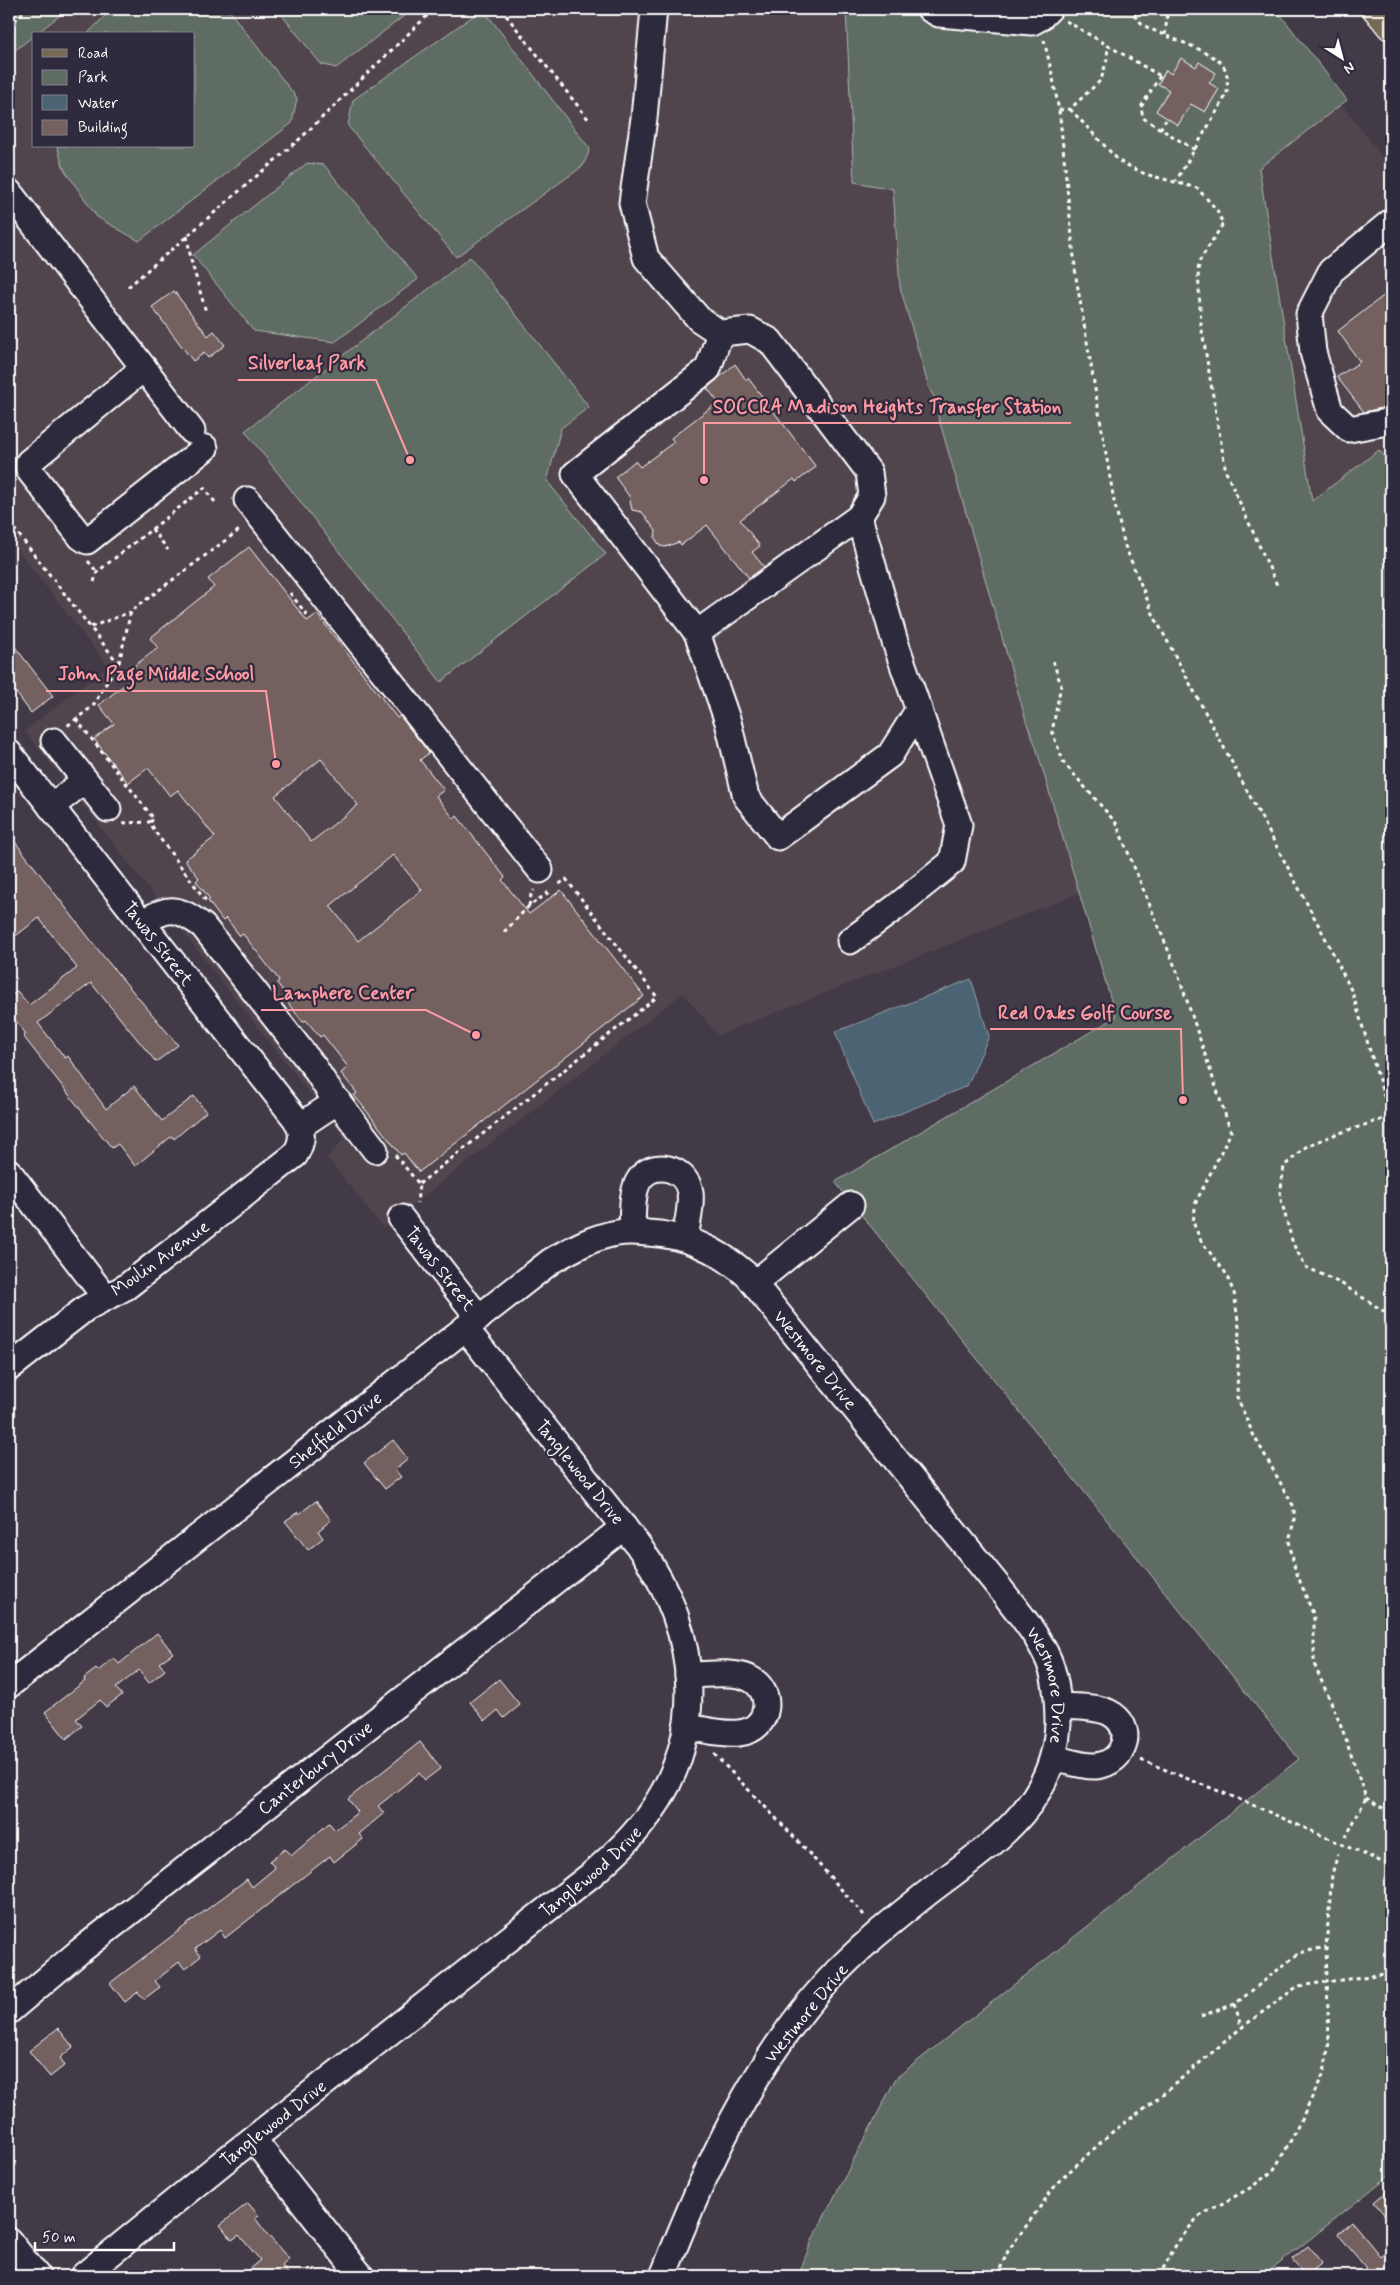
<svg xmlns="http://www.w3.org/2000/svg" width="1400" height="2285" viewBox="0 0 1400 2285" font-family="Mynerve,sans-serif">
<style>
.built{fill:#51454e;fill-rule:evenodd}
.green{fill:#5e6c63;stroke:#aeb6b1}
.water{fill:#4b6473;stroke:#93a2ab}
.building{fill:#73605f;stroke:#fff;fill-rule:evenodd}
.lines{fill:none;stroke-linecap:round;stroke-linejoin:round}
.minor-casing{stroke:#fff;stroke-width:29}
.major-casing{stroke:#fff;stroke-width:31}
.path{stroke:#fff;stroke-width:3;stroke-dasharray:4 4;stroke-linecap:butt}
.minor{stroke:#2f2a3d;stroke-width:25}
.major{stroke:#766a54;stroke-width:28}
.labels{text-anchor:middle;stroke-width:4.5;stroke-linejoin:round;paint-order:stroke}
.street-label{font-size:18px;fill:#fff;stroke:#2f2a3d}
.leader{fill:none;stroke:#ff9aa2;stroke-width:2}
.callout-dot{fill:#ff9aa2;stroke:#2f2a3d;stroke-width:2}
.callout-label{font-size:19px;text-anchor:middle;font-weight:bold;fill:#ff9aa2;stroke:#2f2a3d;stroke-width:4.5;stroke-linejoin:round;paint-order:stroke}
</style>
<rect width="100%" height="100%" fill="#433a47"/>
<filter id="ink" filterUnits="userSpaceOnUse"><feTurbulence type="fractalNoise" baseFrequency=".02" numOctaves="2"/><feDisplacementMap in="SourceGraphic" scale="10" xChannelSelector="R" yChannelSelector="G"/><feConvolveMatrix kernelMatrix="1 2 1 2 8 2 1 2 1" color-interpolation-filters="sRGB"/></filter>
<g filter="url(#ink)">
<g class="built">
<path d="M 68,9 L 846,9 L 854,182 L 893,189 L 900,287 L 929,388 L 942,412 L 1027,724 L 1035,744 L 1079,893 L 718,1035 L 683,993 L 383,1228 L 327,1157 L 345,1138 L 25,731 L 108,666 L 9,539 L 9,55 L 34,36 L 34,146 L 194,146 L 194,34 L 36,34 ZM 588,407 L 561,428 L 547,481 L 441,682 L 307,511 Z"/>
<path d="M 1341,104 L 1391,168 L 1391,465 L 1379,450 L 1312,502 L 1259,168 Z"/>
</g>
<g class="green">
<path d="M 9,9 L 68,9 L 9,55 Z"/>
<path d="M 112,9 L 228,9 L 297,98 L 292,123 L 139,241 L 97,217 L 64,169 L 57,146 L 194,146 L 194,34 L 87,34 Z"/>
<path d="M 277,9 L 413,9 L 336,68 L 321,64 Z"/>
<path d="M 483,9 L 590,149 L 583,166 L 456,257 L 348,126 L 353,100 Z"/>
<path d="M 846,9 L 918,9 L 920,15 L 938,23 L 1032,35 C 1047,30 1054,22 1062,9 L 1276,9 L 1347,100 L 1259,168 L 1312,501 L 1379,450 L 1391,465 L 1391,620 L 1383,627 L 1391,637 L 1391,2174 L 1264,2276 L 798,2276 L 812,2240 L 896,2078 L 1299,1759 L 835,1182 L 1116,1017 L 1035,744 L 1027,724 L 938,416 L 942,412 L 929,388 L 900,287 L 893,189 L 854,182 Z"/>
<path d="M 307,163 L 324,165 L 418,279 L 335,342 L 254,331 L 193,255 Z"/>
<path d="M 470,257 L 589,407 L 561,428 L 547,481 L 606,554 L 441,682 L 245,431 Z"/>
</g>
<path class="water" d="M 971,979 L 989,1036 L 967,1086 L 873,1125 L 835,1032 Z"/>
<g class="building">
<path d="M 1181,58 L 1196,67 L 1199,62 L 1216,73 L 1209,83 L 1219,89 L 1205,112 L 1191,104 L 1178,125 L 1156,111 L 1169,90 L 1158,84 L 1166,70 L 1171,74 Z"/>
<path d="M 1391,290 L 1391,403 L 1381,408 L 1364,412 L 1337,377 L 1360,362 L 1338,331 Z"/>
<path d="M 174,291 L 208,336 L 214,331 L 225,345 L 208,358 L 204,353 L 193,361 L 152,307 Z"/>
<path d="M 735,364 L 746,380 L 748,378 L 816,467 L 796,482 L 794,479 L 740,520 L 760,546 L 752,552 L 764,567 L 749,578 L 707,525 L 681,545 L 679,542 L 665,547 L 660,546 L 655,538 L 656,531 L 642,512 L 632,510 L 629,496 L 615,477 L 635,461 L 640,467 L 674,442 L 671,438 L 718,402 L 707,388 Z"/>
<path d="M 249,547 L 307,621 L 317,614 L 397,718 L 400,716 L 429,753 L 420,760 L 444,790 L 436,796 L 454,819 L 457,816 L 505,877 L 502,880 L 529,914 L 561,890 L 644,996 L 419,1172 L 404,1153 L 401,1155 L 354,1095 L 357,1093 L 341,1073 L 348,1067 L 323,1035 L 320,1037 L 306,1020 L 303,1022 L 287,1002 L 290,1000 L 277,983 L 279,980 L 243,934 L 240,936 L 226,918 L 223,921 L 208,901 L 210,899 L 196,881 L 199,878 L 185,860 L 215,837 L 178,790 L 170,796 L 148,768 L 128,783 L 94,739 L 114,724 L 99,705 L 139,673 L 134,666 L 158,648 L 150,638 L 214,587 L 208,579 ZM 321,759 L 358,805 L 311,842 L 275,796 ZM 393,855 L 422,890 L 358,941 L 330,906 Z"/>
<path d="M 9,639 L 53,696 L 31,713 L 9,683 Z"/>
<path d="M 9,834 L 103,956 L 178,1045 L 156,1062 L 91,983 L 38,1023 L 65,1058 L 68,1056 L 106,1109 L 134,1086 L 162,1121 L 194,1096 L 206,1112 L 174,1139 L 172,1136 L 135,1166 L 118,1144 L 112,1148 L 88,1119 L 23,1036 L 26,1034 L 9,1012 L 9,997 L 17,991 L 29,1005 L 77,968 L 39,918 L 9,941 Z"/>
<path d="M 393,1440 L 408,1459 L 395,1470 L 401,1477 L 385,1489 L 364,1463 Z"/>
<path d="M 316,1501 L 331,1520 L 318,1531 L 323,1538 L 308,1550 L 285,1521 L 298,1512 L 299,1514 Z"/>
<path d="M 157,1633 L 173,1653 L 159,1663 L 165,1670 L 149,1683 L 139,1670 L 116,1688 L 122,1695 L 106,1707 L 100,1700 L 76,1719 L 82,1726 L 66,1739 L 45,1712 L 85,1681 L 84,1678 L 96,1669 L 98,1671 L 114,1658 L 119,1664 Z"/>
<path d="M 499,1679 L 520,1705 L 504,1718 L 498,1710 L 485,1721 L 470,1702 Z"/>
<path d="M 420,1742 L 441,1768 L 425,1780 L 419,1773 L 378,1806 L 384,1813 L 359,1834 L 363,1839 L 334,1862 L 330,1856 L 225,1938 L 220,1930 L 195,1949 L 201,1956 L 185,1969 L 179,1962 L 155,1981 L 160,1987 L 144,1999 L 138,1992 L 125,2002 L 110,1983 L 247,1879 L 252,1887 L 275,1868 L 269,1861 L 285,1849 L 291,1856 L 329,1823 L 335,1830 L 358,1812 L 348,1799 Z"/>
<path d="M 58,2028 L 73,2047 L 60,2058 L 65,2065 L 50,2077 L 29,2051 Z"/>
<path d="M 1391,2188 L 1391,2223 L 1374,2202 Z"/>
<path d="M 248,2203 L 259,2216 L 255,2218 L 267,2234 L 289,2259 L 282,2266 L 290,2276 L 241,2276 L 260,2260 L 239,2235 L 232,2240 L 220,2225 Z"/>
<path d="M 1352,2222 L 1380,2256 L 1391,2247 L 1391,2276 L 1356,2276 L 1366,2268 L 1338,2234 Z"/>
<path d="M 1308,2246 L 1322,2263 L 1306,2276 L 1292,2259 Z"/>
</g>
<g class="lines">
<defs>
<g id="minor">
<path d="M 654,9 L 644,118 L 632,203 L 646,258 L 699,319 L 720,333 L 750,330 L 770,341 L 869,472 L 872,496 L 859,517 L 697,633 L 575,474 L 708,369 L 720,333"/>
<path d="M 930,9 L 939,14 L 1032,22 L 1041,17 L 1049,9"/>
<path d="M 9,192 L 192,431"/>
<path d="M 1391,222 L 1331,271 L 1309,314 L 1313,352 L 1330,411 L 1349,429 L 1387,422 L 1391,419"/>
<path d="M 144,368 L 29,462 L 29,470 L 81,537 L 87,541 L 205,448"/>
<path d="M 247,500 L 540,870"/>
<path d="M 697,633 L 728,722 L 746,797 L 778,837 L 890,755 L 919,709"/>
<path d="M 54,741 L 108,809"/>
<path id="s1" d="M 9,753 L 295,1118 C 304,1132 303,1141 295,1155 L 126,1287 L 86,1308 L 9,1368"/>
<path d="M 51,807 L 85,780"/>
<path d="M 143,922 C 170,906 177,907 203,926 L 314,1067 L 328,1089 L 375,1150"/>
<path d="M 850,941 L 896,907 L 952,862 L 959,825 L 895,642 L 859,517"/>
<path d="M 300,1126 L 338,1101"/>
<path d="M 9,1172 L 105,1297"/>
<path id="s2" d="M 401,1218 L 479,1318"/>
<path d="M 632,1231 C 633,1217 631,1195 638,1182 C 651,1158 686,1167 690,1192 C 692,1206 687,1224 685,1238"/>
<path d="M 755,1283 L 851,1205"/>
<path id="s3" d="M 9,1685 L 551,1261 C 572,1249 593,1237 617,1233 C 627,1231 638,1232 648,1233 C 687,1235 718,1250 747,1275 L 1002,1591 C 1019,1613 1038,1635 1049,1661 C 1057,1681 1058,1703 1058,1724 C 1054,1809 987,1847 926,1894 C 892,1921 857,1949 828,1981 C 751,2066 704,2171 663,2276"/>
<path d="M 686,1727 C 703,1729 723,1735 739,1733 C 771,1730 776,1688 746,1677 C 729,1671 706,1675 688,1675"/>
<path d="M 1054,1758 C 1067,1761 1083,1767 1096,1766 C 1126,1763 1137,1726 1108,1712 C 1093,1706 1074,1707 1058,1706"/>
<path id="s4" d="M 9,2011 L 80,1951 L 624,1527"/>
<path d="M 253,2139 L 361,2276"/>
<path d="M 9,2241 L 37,2276"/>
<path id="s5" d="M 83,2276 L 222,2163 L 591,1875 C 607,1861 623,1847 637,1830 C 711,1743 701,1634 638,1545 L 465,1328"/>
</g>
<path id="major" d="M 1377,9 L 1391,26"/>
</defs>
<use href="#minor" class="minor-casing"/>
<use href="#major" class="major-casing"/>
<g class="path">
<path d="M 501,9 L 589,120"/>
<path d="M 1129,9 C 1134,14 1139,22 1145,26 C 1164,37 1215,51 1224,67 C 1229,76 1227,85 1227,94 L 1176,181"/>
<path d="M 1161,9 L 1167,17 L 1165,35"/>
<path d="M 1066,21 L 1162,77"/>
<path d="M 9,27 L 26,9"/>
<path d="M 1044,40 L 1053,78 L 1060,117 L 1076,277 L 1114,501 L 1125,546 L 1154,616 L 1328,943 L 1352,992 L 1391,1119"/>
<path d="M 1160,76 L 1141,107 L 1143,118 L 1195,150"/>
<path d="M 1070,109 L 1119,161 L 1145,174 L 1197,188 L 1217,210 L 1223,224 L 1200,260 L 1198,270 L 1201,325 L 1226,472 L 1277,585"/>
<path d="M 1059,110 L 1070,109 L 1101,80 L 1107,59 L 1108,45"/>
<path d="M 1160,129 L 1166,120"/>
<path d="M 187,236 L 191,260 L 206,312"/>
<path d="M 128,287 L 302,137 L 434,9"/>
<path d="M 9,522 L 118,663 L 93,706 L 67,726"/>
<path d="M 152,529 L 204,488 L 215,502"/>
<path d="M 88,561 L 97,572"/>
<path d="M 94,582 L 97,572 L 152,529 L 168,550"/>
<path d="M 290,593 L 307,615"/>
<path d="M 91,627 L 130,612"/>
<path d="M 1053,661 L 1061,685 L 1052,732 L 1064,763 L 1116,823 L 1178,974 L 1231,1132 L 1196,1202 L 1193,1222 L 1201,1241 L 1225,1272 L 1234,1293 L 1239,1327 L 1237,1397 L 1253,1434 L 1294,1507 L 1294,1521 L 1289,1541 L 1295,1569 L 1314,1616 L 1314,1664 L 1339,1720 L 1366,1798 L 1346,1837"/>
<path d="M 119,663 L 131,611 L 242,528"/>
<path d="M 76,719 L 154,819 L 150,822 L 156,833 L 207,902"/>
<path d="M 123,823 L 150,822"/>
<path d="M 529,906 L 531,895 L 534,890"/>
<path d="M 504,932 L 529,906 L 552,890"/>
<path d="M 1390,1117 L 1336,1134 L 1307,1146 L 1284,1166 L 1280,1196 L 1293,1244 L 1306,1267 L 1342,1284 L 1391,1316"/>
<path d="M 395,1155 L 419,1184 L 417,1203"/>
<path d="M 419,1184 L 657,997 L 566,879 L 557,886"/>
<path d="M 714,1754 L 799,1842 L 865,1916"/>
<path d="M 1141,1760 L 1246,1802 L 1391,1866"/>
<path d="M 1366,1798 L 1391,1813"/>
<path d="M 1235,2004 L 1241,2027"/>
<path d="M 1201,2016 L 1235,2004 L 1299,1953 L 1326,1947"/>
<path d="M 997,2276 L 1008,2251 L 1058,2182 L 1111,2133 L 1157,2099 L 1241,2028 L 1298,1986 L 1391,1973"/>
<path d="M 1159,2276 L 1177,2243 L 1198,2217 L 1250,2188 L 1273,2171 L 1288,2146 L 1324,2073 L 1329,2042 L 1326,1947 L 1332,1874 L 1338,1854"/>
</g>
<use href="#minor" class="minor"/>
<use href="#major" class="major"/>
</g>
</g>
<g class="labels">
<g class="street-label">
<text dy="6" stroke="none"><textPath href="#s1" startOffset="242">Tawas Street</textPath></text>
<text transform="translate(160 1258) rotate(-36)" y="6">Moulin Avenue</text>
<text dy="6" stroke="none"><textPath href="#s2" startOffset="64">Tawas Street</textPath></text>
<text dy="6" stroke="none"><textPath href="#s3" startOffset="1010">Westmore Drive</textPath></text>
<text dy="6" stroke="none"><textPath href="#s3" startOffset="414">Sheffield Drive</textPath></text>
<text transform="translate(580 1472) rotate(51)" y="6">Tanglewood Drive</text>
<text dy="6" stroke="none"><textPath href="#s3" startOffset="1415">Westmore Drive</textPath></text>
<text dy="6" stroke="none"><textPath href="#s4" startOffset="391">Canterbury Drive</textPath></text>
<text dy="6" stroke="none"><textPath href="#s5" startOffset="649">Tanglewood Drive</textPath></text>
<text transform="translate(806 2013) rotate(-51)" y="6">Westmore Drive</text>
<text dy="6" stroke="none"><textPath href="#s5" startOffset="244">Tanglewood Drive</textPath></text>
</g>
</g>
<path class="leader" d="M410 460L376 380H238M704 480L704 423H1071M276 764L266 691H46M476 1035L426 1010H261M1183 1100L1181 1029H990"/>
<g class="callout-dot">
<circle cx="410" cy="460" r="5"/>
<circle cx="704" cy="480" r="5"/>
<circle cx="276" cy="764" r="5"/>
<circle cx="476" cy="1035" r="5"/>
<circle cx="1183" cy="1100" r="5"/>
</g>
<g class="callout-label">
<text x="307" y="369">Silverleaf Park</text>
<text x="887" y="413">SOCCRA Madison Heights Transfer Station</text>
<text x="156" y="680">John Page Middle School</text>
<text x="343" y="999">Lamphere Center</text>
<text x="1085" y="1019">Red Oaks Golf Course</text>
</g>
<rect width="1400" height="2285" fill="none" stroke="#2f2a3d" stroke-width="30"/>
<rect x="15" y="15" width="1370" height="2255" fill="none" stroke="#fff" stroke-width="2" filter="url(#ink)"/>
<rect x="32" y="32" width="162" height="115" fill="#2f2a3d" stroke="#827f8b"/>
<rect x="42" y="49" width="25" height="8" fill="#766a54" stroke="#827f8b"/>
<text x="78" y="58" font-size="15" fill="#ffffff">Road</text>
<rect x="42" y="70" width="25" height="15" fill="#5e6c63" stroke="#827f8b"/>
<text x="78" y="82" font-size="15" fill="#ffffff">Park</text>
<rect x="42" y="95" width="25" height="15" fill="#4b6473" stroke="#827f8b"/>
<text x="78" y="108" font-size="15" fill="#ffffff">Water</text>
<rect x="42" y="120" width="25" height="15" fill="#73605f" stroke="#827f8b"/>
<text x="78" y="132" font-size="15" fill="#ffffff">Building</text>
<g transform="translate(1342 58) rotate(144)" stroke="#2f2a3d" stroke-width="4" paint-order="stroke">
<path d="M0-4L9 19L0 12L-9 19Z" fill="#ffffff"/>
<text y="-8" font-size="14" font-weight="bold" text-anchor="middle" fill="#ffffff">N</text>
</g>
<path d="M35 2242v8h139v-8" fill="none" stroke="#ffffff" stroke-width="2.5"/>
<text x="42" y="2242" font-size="15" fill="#ffffff" stroke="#2f2a3d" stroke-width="4" paint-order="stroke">50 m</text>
</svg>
